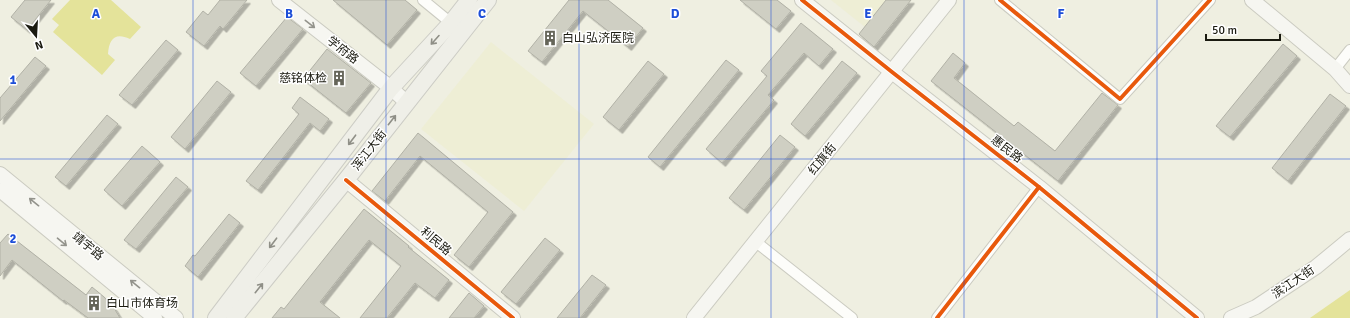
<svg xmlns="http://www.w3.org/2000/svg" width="1350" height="318" viewBox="0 0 1350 318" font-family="Signika,'Noto Sans SC',sans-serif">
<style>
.built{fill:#eeeed5}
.water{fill:#e4e39a}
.building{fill:#cfcfc3;stroke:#b1b1a6;filter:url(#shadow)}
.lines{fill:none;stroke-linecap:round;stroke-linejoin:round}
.street-casing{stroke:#cbcbc1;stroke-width:12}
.secondary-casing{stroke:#cbcbc1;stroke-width:16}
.primary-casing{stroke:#ccccc5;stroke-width:18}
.street{stroke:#fdfdfa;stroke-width:10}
.secondary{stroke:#f6f6f1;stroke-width:14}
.primary{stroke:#efefe8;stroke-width:16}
.cycleway-casing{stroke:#fff;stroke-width:6}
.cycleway{stroke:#e8590c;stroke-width:4}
.oneway{stroke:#93938c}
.oneway2{stroke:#8f8f87}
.grid{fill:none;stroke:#1d4ed8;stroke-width:1;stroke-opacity:0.55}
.labels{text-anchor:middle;stroke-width:3;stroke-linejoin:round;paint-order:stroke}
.poi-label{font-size:12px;fill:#1a1a10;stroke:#fff;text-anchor:start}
.street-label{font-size:12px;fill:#1a1a10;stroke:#fff}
.grid-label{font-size:13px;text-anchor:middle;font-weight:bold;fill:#1d4ed8;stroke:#fff;stroke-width:3;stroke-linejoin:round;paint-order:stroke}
</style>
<defs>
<filter id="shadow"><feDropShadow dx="3.5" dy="3.5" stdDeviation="0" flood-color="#0004"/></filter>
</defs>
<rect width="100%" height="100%" fill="#efefe1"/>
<g class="built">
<path d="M 831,0 L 886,0 L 865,27 Z"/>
<path d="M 491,42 L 594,124 L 524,211 L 421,129 Z"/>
</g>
<g class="water">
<path d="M 70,0 L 111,0 L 141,27 L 130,39 C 115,32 109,39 108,54 L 115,60 L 102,75 L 53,32 L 59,25 L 52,19 Z"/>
<path d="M 1350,290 L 1350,318 L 1310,318 Z"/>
</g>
<g class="building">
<path d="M 25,0 L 51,0 L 27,30 L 11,17 Z"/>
<path d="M 220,0 L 247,0 L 223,29 L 220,26 L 204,46 L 186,32 L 203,11 L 208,15 Z"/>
<path d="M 333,0 L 405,0 L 417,10 L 387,45 Z"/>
<path d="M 569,0 L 608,0 L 643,28 L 628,47 L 583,11 L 542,62 L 528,51 Z"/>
<path d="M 740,0 L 777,0 L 791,11 L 776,29 Z"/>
<path d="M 886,0 L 911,0 L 874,47 L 859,34 Z"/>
<path d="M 287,17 L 303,29 L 256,86 L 240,73 Z"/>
<path d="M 801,23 L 833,49 L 819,66 L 804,53 L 768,95 L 774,100 L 722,163 L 706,149 L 767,76 L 761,71 Z"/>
<path d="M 166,40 L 178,50 L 132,105 L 119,95 Z"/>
<path d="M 1283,44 L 1297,56 L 1230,137 L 1216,126 Z"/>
<path d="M 327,49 L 371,83 L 346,113 L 303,79 Z"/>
<path d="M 953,53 L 965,63 L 954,78 L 1014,126 L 1018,122 L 1055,151 L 1102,93 L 1118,105 L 1058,181 L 931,81 Z"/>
<path d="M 35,57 L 46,66 L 0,121 L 0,98 Z"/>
<path d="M 726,60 L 739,70 L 660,167 L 648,157 Z"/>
<path d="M 648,61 L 664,74 L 619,130 L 603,117 Z"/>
<path d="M 842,61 L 857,73 L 805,136 L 791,124 Z"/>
<path d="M 217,81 L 231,92 L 185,149 L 171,137 Z"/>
<path d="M 1330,94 L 1346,106 L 1288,181 L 1272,168 Z"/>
<path d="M 300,97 L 329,119 L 320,131 L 310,123 L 258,190 L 246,181 L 299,114 L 292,108 Z"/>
<path d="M 107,115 L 118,124 L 66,186 L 55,177 Z"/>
<path d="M 418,133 L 513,212 L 469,267 L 454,255 L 488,212 L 420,156 L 385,201 L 372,191 Z"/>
<path d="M 780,135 L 795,147 L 744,210 L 729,198 Z"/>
<path d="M 142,146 L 160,162 L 122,206 L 104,190 Z"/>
<path d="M 176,177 L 188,187 L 136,249 L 124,240 Z"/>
<path d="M 364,209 L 409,246 L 408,247 L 449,280 L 435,298 L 415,283 L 387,318 L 360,318 L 401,266 L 369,240 L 320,302 L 340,318 L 272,318 L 281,307 L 284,309 Z"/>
<path d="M 229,214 L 240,223 L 198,277 L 185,266 L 193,255 L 195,256 Z"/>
<path d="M 8,234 L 86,295 L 92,287 L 104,297 L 114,308 L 120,318 L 88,318 L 64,300 L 63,301 L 12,260 L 0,276 L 0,243 Z"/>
<path d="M 545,238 L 560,250 L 516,304 L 501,292 Z"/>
<path d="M 592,275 L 606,285 L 580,318 L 557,318 Z"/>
<path d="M 469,293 L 484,306 L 474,318 L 449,318 Z"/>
</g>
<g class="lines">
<defs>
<g id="street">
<path d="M 423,0 L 451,23"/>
<path d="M 1000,0 L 1120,99 L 1210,0"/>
<path d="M 1335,69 L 1350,50"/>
<path d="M 756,242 L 852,318"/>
<path d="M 937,318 L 1039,187"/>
</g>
<g id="secondary">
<path d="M 279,0 L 391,88 L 406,102"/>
<path d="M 802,0 L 892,72 L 1039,187 L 1197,318"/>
<path d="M 1252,0 L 1335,69 L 1350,86"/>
<path d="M 0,174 L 176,318"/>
<path d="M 346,180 L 513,318"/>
<path d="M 0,190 L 155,318"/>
<path d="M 694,318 L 949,0"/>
<path d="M 1231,318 L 1256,307 L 1316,267 L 1350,239"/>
</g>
<g id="primary">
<path d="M 216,318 L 391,88 L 451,23 L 469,0"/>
<path d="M 234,318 L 346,180 L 488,0"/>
</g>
</defs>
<use href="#street" class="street-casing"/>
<use href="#secondary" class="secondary-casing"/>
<use href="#primary" class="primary-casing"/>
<use href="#street" class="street"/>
<use href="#secondary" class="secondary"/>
<use href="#primary" class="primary"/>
<defs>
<g id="cycleway">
<path d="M 802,0 L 892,72 L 1039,187 L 1197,318"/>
<path d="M 1000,0 L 1120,99 L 1210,0"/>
<path d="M 346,180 L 513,318"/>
<path d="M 937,318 L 1039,187"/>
</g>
</defs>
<use href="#cycleway" class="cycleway-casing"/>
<use href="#cycleway" class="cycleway"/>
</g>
<defs><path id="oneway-shaft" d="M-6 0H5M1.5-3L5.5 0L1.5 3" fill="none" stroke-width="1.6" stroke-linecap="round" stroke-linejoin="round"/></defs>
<g class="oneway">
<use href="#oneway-shaft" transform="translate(310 24) rotate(38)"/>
<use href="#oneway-shaft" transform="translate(34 202) rotate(-141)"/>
<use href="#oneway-shaft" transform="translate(62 242) rotate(40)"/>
<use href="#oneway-shaft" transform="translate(135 284) rotate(-141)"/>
</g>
<g class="oneway2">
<use href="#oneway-shaft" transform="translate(435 40) rotate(132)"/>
<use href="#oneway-shaft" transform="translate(392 120) rotate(-52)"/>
<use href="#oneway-shaft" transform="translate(352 140) rotate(127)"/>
<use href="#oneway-shaft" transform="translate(273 243) rotate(127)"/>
<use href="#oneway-shaft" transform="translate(259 288) rotate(-51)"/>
</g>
<path class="grid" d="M 193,0 L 193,318M 386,0 L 386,318M 579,0 L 579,318M 771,0 L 771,318M 964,0 L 964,318M 1157,0 L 1157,318M 0,159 L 1350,159"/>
<defs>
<symbol id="building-bare" viewBox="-9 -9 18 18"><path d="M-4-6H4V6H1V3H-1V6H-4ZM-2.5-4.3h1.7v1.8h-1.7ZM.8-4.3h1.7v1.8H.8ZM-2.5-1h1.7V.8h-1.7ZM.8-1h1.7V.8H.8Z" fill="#656559" stroke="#fff" stroke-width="2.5" paint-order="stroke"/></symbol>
</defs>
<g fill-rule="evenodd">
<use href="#building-bare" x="539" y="27" width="22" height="22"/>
<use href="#building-bare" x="328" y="67" width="22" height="22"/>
<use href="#building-bare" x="83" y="292" width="22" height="22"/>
</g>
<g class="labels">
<g class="poi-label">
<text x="562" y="42">白山弘济医院</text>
<text x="327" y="82" text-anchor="end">慈铭体检</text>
<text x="106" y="307">白山市体育场</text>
</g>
<g class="street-label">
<text transform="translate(343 50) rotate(38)" y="4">学府路</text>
<text transform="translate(1007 149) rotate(38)" y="4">惠民路</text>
<text transform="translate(369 150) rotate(-52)" y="4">浑江大街</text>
<text transform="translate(822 159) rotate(-51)" y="4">红旗街</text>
<text transform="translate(436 241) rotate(40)" y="4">利民路</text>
<text transform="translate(88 246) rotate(39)" y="4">靖宇路</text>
<text transform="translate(1293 282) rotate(-34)" y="4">滨江大街</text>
</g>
</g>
<g class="grid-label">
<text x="96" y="18">A</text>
<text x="289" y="18">B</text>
<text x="482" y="18">C</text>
<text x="675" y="18">D</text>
<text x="868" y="18">E</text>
<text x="1061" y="18">F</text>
<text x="13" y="84">1</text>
<text x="13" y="243">2</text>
</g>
<g transform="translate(36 36) rotate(162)" stroke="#ffffff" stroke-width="3" paint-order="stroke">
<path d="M0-3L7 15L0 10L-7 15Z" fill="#1a1a10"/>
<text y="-6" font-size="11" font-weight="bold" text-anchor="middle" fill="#1a1a10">N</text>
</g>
<path d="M1206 34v6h74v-6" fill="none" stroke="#1a1a10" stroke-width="2"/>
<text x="1212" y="34" font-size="12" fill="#1a1a10" stroke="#ffffff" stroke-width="3" paint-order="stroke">50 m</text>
</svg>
